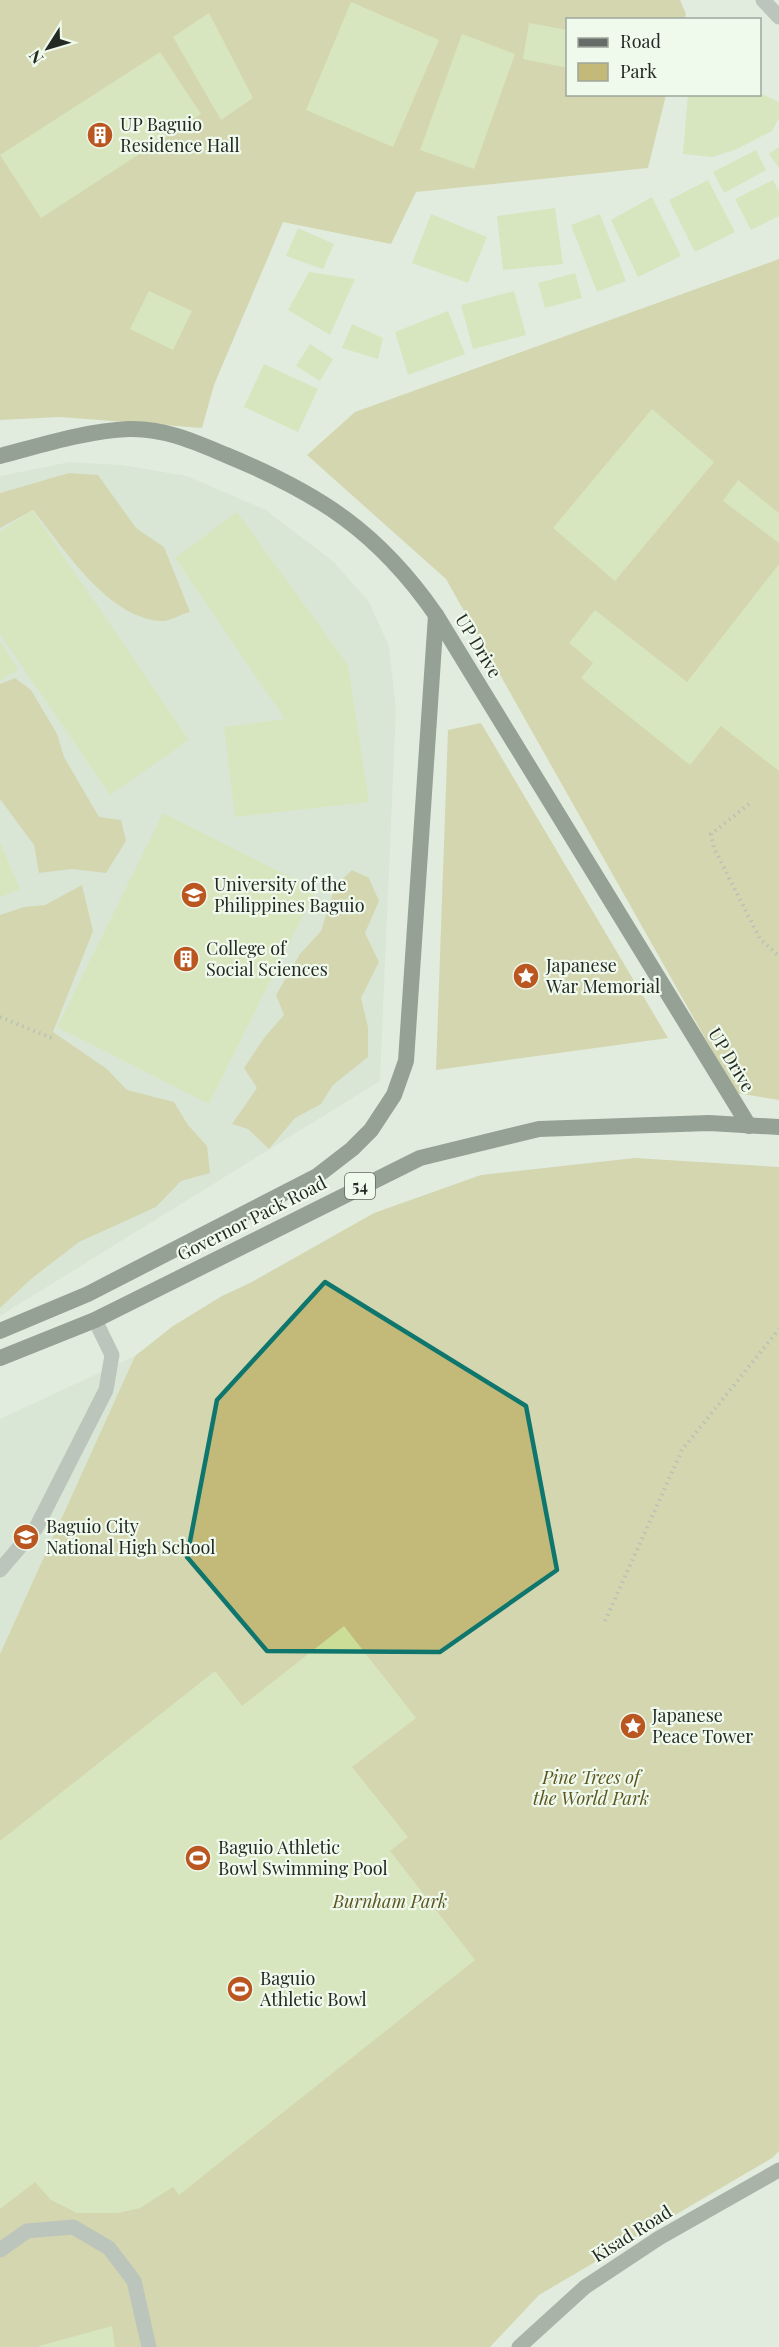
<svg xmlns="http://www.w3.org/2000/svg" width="779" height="2347" viewBox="0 0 779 2347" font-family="'Playfair Display',serif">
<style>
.built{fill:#d0decb}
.green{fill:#c3ba79}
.building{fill:#cbdd97}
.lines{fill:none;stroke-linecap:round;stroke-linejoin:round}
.path{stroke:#868e84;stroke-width:4;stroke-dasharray:1.5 4.5;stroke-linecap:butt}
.service{stroke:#8f9591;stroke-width:15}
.minor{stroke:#8f9591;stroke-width:15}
.secondary{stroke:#646d67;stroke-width:15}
.trunk{stroke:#3a463e;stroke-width:16}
.marked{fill:none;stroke:#0f766e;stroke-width:4.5;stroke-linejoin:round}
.labels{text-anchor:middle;stroke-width:4.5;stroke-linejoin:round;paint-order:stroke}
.shield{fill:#eff9ec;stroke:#626760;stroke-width:1.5}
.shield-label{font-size:16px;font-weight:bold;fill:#252924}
.poi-label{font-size:18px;fill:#252924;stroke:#eff9ec;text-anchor:start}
.street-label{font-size:18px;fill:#252924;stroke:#eff9ec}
.park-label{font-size:18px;font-style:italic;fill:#5c551f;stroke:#eff9ec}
</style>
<rect width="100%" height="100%" fill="#e1ecde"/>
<g class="built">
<path d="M 69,462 L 122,465 L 187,476 L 266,510 L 334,562 L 369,602 L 389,646 L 396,710 L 380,1081 L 0,1316 L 0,476 Z"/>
<path d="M 135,1356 L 0,1654 L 0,1419 Z"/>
</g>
<g class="green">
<path d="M 0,0 L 680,0 L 686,14 L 684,19 L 568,20 L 568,94 L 666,95 L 648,168 L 416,192 L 391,244 L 283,222 L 214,385 L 202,428 L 60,417 L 0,420 Z"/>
<path d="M 779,259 L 779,1100 L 736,1093 L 446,579 L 307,455 L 355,412 Z"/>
<path d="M 69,473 L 98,475 L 136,528 L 164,547 L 190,612 C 182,614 172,620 164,621 C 109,621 64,548 33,510 L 0,528 L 0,493 Z"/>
<path d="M 15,678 L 31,690 L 57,734 L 64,757 L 99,817 L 121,820 L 126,841 L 106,873 L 72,869 L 39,873 L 34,845 L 0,799 L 0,684 Z"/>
<path d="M 481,723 L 668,1038 L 436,1070 L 448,730 Z"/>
<path d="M 352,870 L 369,878 L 379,901 L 365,933 L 379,962 L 361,998 L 368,1027 L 368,1057 L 333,1085 L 321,1104 L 295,1118 L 269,1149 L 248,1129 L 232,1124 L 257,1088 L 244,1068 L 264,1038 L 284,1015 L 276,995 L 300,954 L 321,931 L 335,886 Z"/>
<path d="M 82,885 L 93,931 L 53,1032 L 107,1069 L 127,1090 L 174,1102 L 188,1125 L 207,1146 L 210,1173 L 181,1181 L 156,1207 L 79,1242 L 31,1279 L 0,1308 L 0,915 L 24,907 L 45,905 Z"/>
<path d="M 635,1158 L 779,1167 L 779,2151 L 772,2158 L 539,2295 L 490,2347 L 0,2347 L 0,1654 L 135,1356 L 173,1326 L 222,1296 L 250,1283 L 374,1213 L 481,1175 Z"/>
</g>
<g class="building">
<path d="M 351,2 L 439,40 L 393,147 L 306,110 Z"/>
<path d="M 209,13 L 253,98 L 221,120 L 173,37 Z"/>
<path d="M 529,23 L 568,30 L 568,68 L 523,59 Z"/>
<path d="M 462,34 L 515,54 L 474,169 L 420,150 Z"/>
<path d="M 160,52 L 201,114 L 41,218 L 0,155 Z"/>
<path d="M 760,93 L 779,102 L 779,118 L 772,131 L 737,149 L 713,157 L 683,154 L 688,94 Z"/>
<path d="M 779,147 L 779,168 L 769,154 Z"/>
<path d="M 756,150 L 766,170 L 724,193 L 713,172 Z"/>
<path d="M 708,180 L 735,232 L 695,252 L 669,200 Z"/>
<path d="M 773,180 L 779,192 L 779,216 L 751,230 L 735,199 Z"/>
<path d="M 652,197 L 681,256 L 638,277 L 611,220 Z"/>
<path d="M 555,208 L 563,264 L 503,270 L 497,216 Z"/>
<path d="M 431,214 L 487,237 L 468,283 L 412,263 Z"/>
<path d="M 600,214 L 626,281 L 597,292 L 571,225 Z"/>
<path d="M 298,228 L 334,244 L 323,269 L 286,256 Z"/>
<path d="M 309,272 L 355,279 L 330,335 L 288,310 Z"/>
<path d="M 575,273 L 582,298 L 545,308 L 538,283 Z"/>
<path d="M 149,291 L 192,311 L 173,350 L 130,329 Z"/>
<path d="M 514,291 L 526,335 L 473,349 L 461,305 Z"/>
<path d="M 448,311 L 465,354 L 408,375 L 395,332 Z"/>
<path d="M 352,324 L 383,338 L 378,359 L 342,348 Z"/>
<path d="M 310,344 L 333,359 L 320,381 L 296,366 Z"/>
<path d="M 264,364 L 318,389 L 298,432 L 244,407 Z"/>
<path d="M 652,409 L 714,462 L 615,581 L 553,528 Z"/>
<path d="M 738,480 L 779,513 L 779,543 L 723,501 Z"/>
<path d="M 32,510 L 189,740 L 110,795 L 0,634 L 0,532 Z"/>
<path d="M 237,512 L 348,665 L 369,802 L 235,817 L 224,727 L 285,719 L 175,558 Z"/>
<path d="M 779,564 L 779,771 L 721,726 L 690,765 L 581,678 L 593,663 L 569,643 L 595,610 L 687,682 Z"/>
<path d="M 0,641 L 18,669 L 0,681 Z"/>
<path d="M 163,813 L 316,890 L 209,1104 L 57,1027 Z"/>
<path d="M 0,842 L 20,889 L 0,897 Z"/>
<path d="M 344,1626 L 416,1718 L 352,1767 L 408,1837 L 390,1851 L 475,1960 L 179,2195 L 173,2187 L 140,2208 L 118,2213 L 77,2213 L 51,2200 L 35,2182 L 0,2209 L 0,1841 L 215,1671 L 242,1706 Z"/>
<path d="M 112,2326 L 115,2347 L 39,2347 L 39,2346 Z"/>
</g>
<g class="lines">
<g class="path">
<path d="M 749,804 L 711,834 L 714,848 L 760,939 L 779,956"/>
<path d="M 0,1017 L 52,1038"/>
<path d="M 605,1621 L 682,1450 L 779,1329"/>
</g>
<g class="service">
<path d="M 0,1570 L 36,1528 L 106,1390 L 112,1355 L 95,1320"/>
<path d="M 0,2250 L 27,2231 L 73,2227 L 109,2248 L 134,2281 L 149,2347"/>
</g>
<path class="minor" d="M 763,0 L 779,17"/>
<path class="secondary" d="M 519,2347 L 585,2287 L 659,2238 L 779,2170"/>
<g class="trunk">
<path d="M 0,456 C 42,445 85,431 129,429 C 164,428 195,442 226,455 C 318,493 378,531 436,615 L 749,1126"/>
<path d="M 0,1331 L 88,1294 L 317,1176 L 352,1149 L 371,1130 L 394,1095 L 406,1061 L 436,615"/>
<path d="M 0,1358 L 95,1320 L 420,1158 L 539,1129 L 709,1123 L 779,1127"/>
</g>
</g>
<path d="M0 0H779V2347H0ZM 325,1282 L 526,1406 L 557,1570 L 440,1652 L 267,1651 L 187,1557 L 217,1400 Z" fill="#e1ecde" fill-opacity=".55" fill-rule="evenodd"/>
<path class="marked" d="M 325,1282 L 526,1406 L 557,1570 L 440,1652 L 267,1651 L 187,1557 L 217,1400 Z"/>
<defs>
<symbol id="building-disc" viewBox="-11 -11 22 22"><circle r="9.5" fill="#ba5720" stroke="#eff9ec"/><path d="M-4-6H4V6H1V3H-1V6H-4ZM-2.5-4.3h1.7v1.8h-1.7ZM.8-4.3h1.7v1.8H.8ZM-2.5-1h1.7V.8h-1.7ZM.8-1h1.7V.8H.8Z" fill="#fff"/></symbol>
<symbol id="university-disc" viewBox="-11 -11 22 22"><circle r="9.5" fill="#ba5720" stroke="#eff9ec"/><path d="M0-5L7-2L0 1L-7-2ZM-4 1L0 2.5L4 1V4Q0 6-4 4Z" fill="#fff"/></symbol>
<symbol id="sight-disc" viewBox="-11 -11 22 22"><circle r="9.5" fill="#ba5720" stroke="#eff9ec"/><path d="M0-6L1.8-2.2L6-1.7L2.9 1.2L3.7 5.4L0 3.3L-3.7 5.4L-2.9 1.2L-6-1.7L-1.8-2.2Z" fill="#fff"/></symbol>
<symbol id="school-disc" viewBox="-11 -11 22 22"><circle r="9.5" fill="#ba5720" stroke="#eff9ec"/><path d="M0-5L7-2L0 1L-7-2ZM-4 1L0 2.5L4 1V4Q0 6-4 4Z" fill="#fff"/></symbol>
<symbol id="stadium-disc" viewBox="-11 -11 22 22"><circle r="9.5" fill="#ba5720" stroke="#eff9ec"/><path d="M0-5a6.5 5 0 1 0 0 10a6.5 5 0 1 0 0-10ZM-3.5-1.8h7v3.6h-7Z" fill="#fff"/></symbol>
</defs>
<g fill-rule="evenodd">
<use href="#building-disc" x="85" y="120" width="30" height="30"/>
<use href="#university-disc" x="179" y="880" width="30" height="30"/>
<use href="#building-disc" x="171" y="944" width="30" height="30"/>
<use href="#sight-disc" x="511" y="961" width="30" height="30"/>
<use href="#school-disc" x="11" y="1522" width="30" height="30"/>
<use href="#sight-disc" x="618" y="1711" width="30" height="30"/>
<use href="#stadium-disc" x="183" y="1843" width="30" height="30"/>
<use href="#stadium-disc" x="225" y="1974" width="30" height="30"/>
</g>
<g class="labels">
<rect class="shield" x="345" y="1173" width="30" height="26" rx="4.5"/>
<g class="shield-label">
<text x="360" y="1192">54</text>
</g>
<g class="poi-label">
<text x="120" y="131">UP Baguio<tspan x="120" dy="21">Residence Hall</tspan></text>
<text x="214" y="891">University of the<tspan x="214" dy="21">Philippines Baguio</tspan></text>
<text x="206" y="955">College of<tspan x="206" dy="21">Social Sciences</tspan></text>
<text x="546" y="972">Japanese<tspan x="546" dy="21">War Memorial</tspan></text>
<text x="46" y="1533">Baguio City<tspan x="46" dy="21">National High School</tspan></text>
<text x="652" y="1722">Japanese<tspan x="652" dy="21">Peace Tower</tspan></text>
<text x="218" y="1854">Baguio Athletic<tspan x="218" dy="21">Bowl Swimming Pool</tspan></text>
<text x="260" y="1985">Baguio<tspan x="260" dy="21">Athletic Bowl</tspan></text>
</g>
<g class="street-label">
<text transform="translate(478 646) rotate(59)" y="6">UP Drive</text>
<text transform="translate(731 1060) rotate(59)" y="6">UP Drive</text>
<text transform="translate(252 1219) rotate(-27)" y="6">Governor Pack Road</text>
<text transform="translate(632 2234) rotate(-32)" y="6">Kisad Road</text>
</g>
<g class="park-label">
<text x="591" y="1784">Pine Trees of<tspan x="591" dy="21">the World Park</tspan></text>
<text x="390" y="1908">Burnham Park</text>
</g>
</g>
<rect x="566" y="18" width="195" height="78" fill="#eff9ec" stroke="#9ea69c" stroke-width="1.5"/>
<rect x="578" y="38" width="30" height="9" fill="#646d67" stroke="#9ea69c" stroke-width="1.5"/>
<text x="620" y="48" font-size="18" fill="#252924">Road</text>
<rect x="578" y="63" width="30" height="18" fill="#c3ba79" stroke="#9ea69c" stroke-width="1.5"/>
<text x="620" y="78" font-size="18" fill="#252924">Park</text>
<g transform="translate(48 48) rotate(233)" stroke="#eff9ec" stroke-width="4.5" paint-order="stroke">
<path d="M0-4.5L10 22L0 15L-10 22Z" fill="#252924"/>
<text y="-9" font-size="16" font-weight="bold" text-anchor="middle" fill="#252924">N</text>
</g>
</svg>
